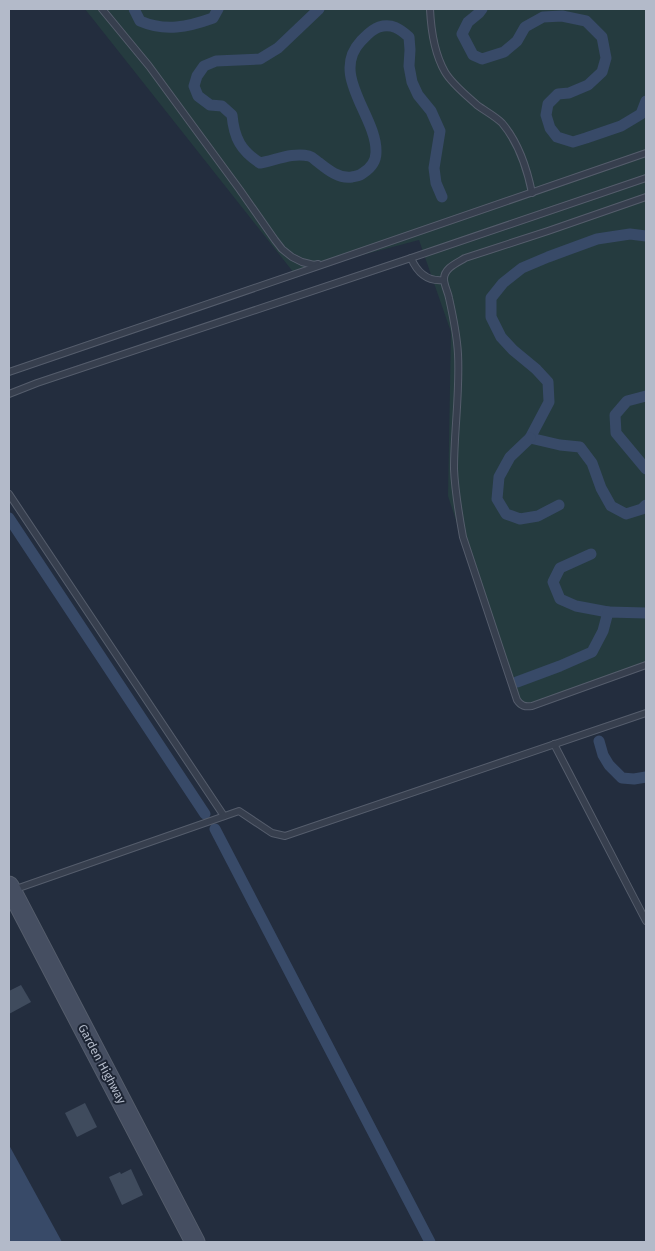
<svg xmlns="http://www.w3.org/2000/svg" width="655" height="1251" viewBox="0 0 655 1251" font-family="'Fira Sans',sans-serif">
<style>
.green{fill:#253b3f}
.water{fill:#384a68}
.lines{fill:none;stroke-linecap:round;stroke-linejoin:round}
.canal{stroke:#384a68;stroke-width:11}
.building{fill:#3f4b5d}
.service-casing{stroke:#555d6c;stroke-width:8}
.secondary-casing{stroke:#555d6c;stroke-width:21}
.service{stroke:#373f4e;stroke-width:6}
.secondary{stroke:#454e61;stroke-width:19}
.labels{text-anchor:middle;stroke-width:4;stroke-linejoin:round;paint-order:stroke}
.street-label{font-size:12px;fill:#b3bac9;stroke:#1c2433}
</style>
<rect width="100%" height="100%" fill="#232d3e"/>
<path class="green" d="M 85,9 L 646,9 L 646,666 L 518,708 L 448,496 L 451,332 L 419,240 L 294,273 Z"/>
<path class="water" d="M 9,1145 L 62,1242 L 9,1242 Z"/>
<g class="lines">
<g class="canal">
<path d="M 134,9 L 140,21 C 165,32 188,27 213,18 L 218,9"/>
<path d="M 319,9 L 278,48 L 260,59 L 216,61 L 204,66 L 197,76 L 194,86 L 198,96 L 210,105 L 222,106 L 232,115 C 234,138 241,151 260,163 C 276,160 293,152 309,156 C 313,157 315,160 318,162 C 328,170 339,179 352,177 C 356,176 360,176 363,173 C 371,168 376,162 376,152 C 377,116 329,75 361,41 C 366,36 372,29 379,27 C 392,23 400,29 409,37 L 410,50 L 409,66 L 412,82 L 418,95 L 431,111 L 440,131 L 434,168 L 436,183 L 442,197"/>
<path d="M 482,9 L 479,13 L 468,22 L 462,34 L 473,55 L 482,59 L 504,52 L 517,41 L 525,27 L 543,17 L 562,16 L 586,21 L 602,37 L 606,58 L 602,72 L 588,85 L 569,93 L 558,94 L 548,104 L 546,115 L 550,128 L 557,137 L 573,142 L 586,138 L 621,126 L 641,114 L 646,101"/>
<path d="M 646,236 L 630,234 L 597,239 L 548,257 L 522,268 L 503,283 L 491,298 L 491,317 L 501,337 L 513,350 L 536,369 L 548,382 L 549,402 L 530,438 L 560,445 L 580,447 L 592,463 L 601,488 L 611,506 L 626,514 L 642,509 L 646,505"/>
<path d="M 646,396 L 627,401 L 615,415 L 616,433 L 646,469"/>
<path d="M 530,438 L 510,457 L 499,477 L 497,499 L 506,514 L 520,519 L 538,516 L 559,505"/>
<path d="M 9,518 L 205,814"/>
<path d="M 591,554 L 560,568 L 553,582 L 560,599 L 576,606 L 608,612"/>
<path d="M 517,682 L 560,666 L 592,652 L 603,631 L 608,612 L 646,613"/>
<path d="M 599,741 L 603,755 L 609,765 L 622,778 L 634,779 L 646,777"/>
<path d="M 215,829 L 430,1242"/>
</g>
</g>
<g class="building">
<path d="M 21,985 L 31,1002 L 9,1014 L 9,991 Z"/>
<path d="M 85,1103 L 97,1127 L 77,1137 L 65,1113 Z"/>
<path d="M 131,1169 L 143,1195 L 122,1205 L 109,1177 L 120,1172 L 121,1174 Z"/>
</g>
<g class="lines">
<defs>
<g id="service">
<path d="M 102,9 L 149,66 L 240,190 L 275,240 L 282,249 L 292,257 L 302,262 L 314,265 L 318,264"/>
<path d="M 430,9 C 431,30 434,53 445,72 C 452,84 466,95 477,105 C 485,111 495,116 502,123 C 519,143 527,168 532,193"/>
<path d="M 646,197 L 548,231 L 465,258 C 457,263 444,268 444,279 C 444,285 448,292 449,298 C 453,316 457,335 458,354 C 460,393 454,431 454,469 C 455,492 459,515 463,537 L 517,700 C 521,706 525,707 532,706 L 646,665"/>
<path d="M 411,258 L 646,178"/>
<path d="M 9,372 L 339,259 L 646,153"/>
<path d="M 9,394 L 37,383 L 411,258 C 417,272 427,282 444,280"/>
<path d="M 9,494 L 224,816"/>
<path d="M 554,744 L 646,921"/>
<path d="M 13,890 L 239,811 L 272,833 L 285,836 L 646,713"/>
</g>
<path id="secondary" d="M 9,886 L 195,1242"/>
</defs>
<use href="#service" class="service-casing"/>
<use href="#secondary" class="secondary-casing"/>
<use href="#service" class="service"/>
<use href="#secondary" class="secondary"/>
</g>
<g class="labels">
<g class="street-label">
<text transform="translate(102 1064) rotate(62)" y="4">Garden Highway</text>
</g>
</g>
<rect width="655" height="1251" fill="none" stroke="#b3bac9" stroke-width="20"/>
</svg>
